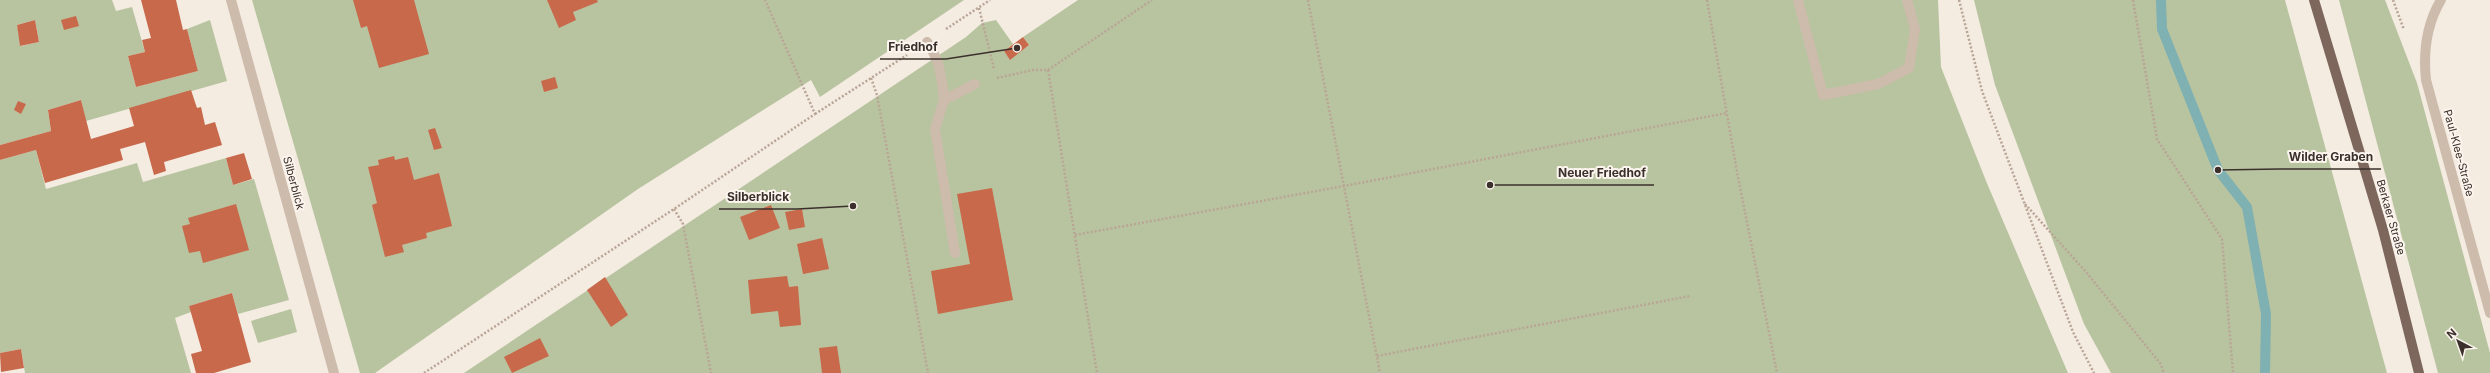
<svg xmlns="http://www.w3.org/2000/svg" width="2490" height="373" viewBox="0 0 2490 373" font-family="Inter,sans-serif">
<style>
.green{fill:#b8c4a0;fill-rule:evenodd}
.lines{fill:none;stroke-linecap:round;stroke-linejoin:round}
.stream{stroke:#7fb0b2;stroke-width:10}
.building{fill:#c8694b}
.path{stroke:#b9a596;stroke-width:2.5;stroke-dasharray:2 2;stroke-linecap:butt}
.minor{stroke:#cdbbac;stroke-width:10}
.major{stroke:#7d675c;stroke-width:10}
.labels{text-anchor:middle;stroke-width:4;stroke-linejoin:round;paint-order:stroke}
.street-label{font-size:11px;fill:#3b302b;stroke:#fbf5ee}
.leader{fill:none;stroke:#3b302b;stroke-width:1.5}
.callout-dot{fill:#3b302b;stroke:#fbf5ee;stroke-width:1.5}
.callout-label{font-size:12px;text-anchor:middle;font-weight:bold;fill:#3b302b;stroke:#fbf5ee;stroke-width:4;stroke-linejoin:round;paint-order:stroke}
</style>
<rect width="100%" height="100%" fill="#f4ebe1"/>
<g class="green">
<path d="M 0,0 L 112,0 L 116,11 L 132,7 L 145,52 L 128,56 L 136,87 L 198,71 L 187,29 L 210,20 L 227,81 L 86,121 L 81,100 L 48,110 L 51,131 L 0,145 ZM 35,20 L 39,42 L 21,46 L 17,25 Z"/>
<path d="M 252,0 L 964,0 L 820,97 L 811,80 L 638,189 L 375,373 L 360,373 Z"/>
<path d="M 1078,0 L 1938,0 L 1941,67 L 1986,181 L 2068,373 L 464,373 L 966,37 L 982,23 L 996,20 L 1013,44 L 1004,51 L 1010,59 L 1029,45 L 1023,37 Z"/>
<path d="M 1974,0 L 2285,0 L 2387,373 L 2111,373 L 2084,324 L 1995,85 Z"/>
<path d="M 2339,0 L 2385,0 L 2417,83 L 2490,353 L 2490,373 L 2438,373 Z"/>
<path d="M 36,150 L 46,189 L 137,163 L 143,182 L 226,158 L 233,185 L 254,179 L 289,300 L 238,314 L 232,293 L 189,306 L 191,312 L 175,318 L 191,373 L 25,373 L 21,349 L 0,353 L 0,160 Z"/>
<path d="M 291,309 L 297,332 L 258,343 L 251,321 Z"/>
</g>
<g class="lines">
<path class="stream" d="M 2161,0 L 2162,29 L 2218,170 L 2247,207 L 2266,314 L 2265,373"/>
</g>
<g class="building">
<path d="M 141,0 L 176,0 L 183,30 L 187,29 L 198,71 L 136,87 L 128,56 L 145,52 L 142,40 L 151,38 Z"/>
<path d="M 353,0 L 414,0 L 429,54 L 379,68 L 367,26 L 361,28 Z"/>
<path d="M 547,0 L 597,0 L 598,2 L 573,12 L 576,20 L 559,28 Z"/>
<path d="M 76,16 L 79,26 L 64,30 L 61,20 Z"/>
<path d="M 35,20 L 39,42 L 20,46 L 17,25 Z"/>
<path d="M 1023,37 L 1029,45 L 1010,60 L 1004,51 Z"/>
<path d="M 555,77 L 558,88 L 544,92 L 541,81 Z"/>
<path d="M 191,90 L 197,108 L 201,107 L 205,125 L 215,122 L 222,145 L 164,162 L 166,171 L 154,175 L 145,142 L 120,149 L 123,160 L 45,183 L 36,150 L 0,160 L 0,145 L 51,131 L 48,110 L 81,100 L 91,139 L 134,126 L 129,108 Z"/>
<path d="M 18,101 L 26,104 L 21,114 L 14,110 Z"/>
<path d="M 435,128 L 442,148 L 434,150 L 428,130 Z"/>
<path d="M 244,153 L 252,179 L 233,185 L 226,158 Z"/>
<path d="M 394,156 L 395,160 L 408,157 L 414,180 L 439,173 L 452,226 L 426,233 L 427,238 L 402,245 L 404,252 L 385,257 L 372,205 L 377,203 L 368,167 L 379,165 L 378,160 Z"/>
<path d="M 992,188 L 1013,300 L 938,314 L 931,271 L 970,264 L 957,194 Z"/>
<path d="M 236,204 L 249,250 L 203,263 L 200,251 L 189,253 L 182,226 L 190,224 L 188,218 Z"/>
<path d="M 771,205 L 780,228 L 749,240 L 740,217 Z"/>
<path d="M 802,209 L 805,227 L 789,230 L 785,212 Z"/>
<path d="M 822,238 L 829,269 L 803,274 L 797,244 Z"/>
<path d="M 787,276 L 789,287 L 798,286 L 801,325 L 780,327 L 778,311 L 751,314 L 748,280 Z"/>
<path d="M 605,277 L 628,315 L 611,327 L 587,290 Z"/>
<path d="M 232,293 L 251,362 L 214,373 L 196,373 L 191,354 L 202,351 L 189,306 Z"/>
<path d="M 540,338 L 549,356 L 512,373 L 504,357 Z"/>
<path d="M 837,346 L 841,373 L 822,373 L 819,348 Z"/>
<path d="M 21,349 L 24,368 L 1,372 L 0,353 Z"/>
</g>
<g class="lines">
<g class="path">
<path d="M 1308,0 L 1380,373"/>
<path d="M 1707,0 L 1737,172 L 1777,373"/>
<path d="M 1959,0 L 1982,91 L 2073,332 L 2094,373"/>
<path d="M 2133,0 L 2157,139 L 2222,239 L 2233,373"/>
<path d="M 2393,0 L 2404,30"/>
<path d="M 979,8 L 994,69"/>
<path d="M 946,29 L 990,0"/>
<path d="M 1048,70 L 1097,373"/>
<path d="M 871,78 L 877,95 L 928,373"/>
<path d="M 997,78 L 1033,70 L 1048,70 L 1152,0"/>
<path d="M 815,114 L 907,55"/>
<path d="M 2025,204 L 2086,272 L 2160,363 L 2164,373"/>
<path d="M 674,209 L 683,224 L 711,373"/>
<path d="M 1075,235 L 1344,186 L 1727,113"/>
<path d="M 1377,356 L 1690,296"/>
<path d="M 424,373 L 674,209 L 815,114 L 765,0"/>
</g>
<g class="minor">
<path d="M 231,0 L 334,373"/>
<path d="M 1798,0 L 1823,95 L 1878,84 L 1909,68 L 1915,29 L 1907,0"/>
<path d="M 2441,0 C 2426,25 2423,51 2426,80 L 2490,313"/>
<path d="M 927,42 C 940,60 942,78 944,100 L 975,84"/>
<path d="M 944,100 L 935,129 L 955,253"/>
</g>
<path class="major" d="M 2314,0 L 2383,230 L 2419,373"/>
</g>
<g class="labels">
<g class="street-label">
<text transform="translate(2459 153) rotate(75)" y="4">Paul-Klee-Straße</text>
<text transform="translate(294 183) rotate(75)" y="4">Silberblick</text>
<text transform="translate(2391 217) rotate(74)" y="4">Berkaer Straße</text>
</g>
</g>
<path class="leader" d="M1017 48L946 59H880M2218 170L2280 169H2381M1490 185L1550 185H1654M853 206L797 209H719"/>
<g class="callout-dot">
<circle cx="1017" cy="48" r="4"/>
<circle cx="2218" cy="170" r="4"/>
<circle cx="1490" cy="185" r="4"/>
<circle cx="853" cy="206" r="4"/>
</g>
<g class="callout-label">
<text x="913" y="51">Friedhof</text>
<text x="2331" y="161">Wilder Graben</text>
<text x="1602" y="177">Neuer Friedhof</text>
<text x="758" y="201">Silberblick</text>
</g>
<g transform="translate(2458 341) rotate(319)" stroke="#fbf5ee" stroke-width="3" paint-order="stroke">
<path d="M0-3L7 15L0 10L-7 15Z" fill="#3b302b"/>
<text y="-6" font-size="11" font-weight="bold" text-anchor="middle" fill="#3b302b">N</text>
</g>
</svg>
